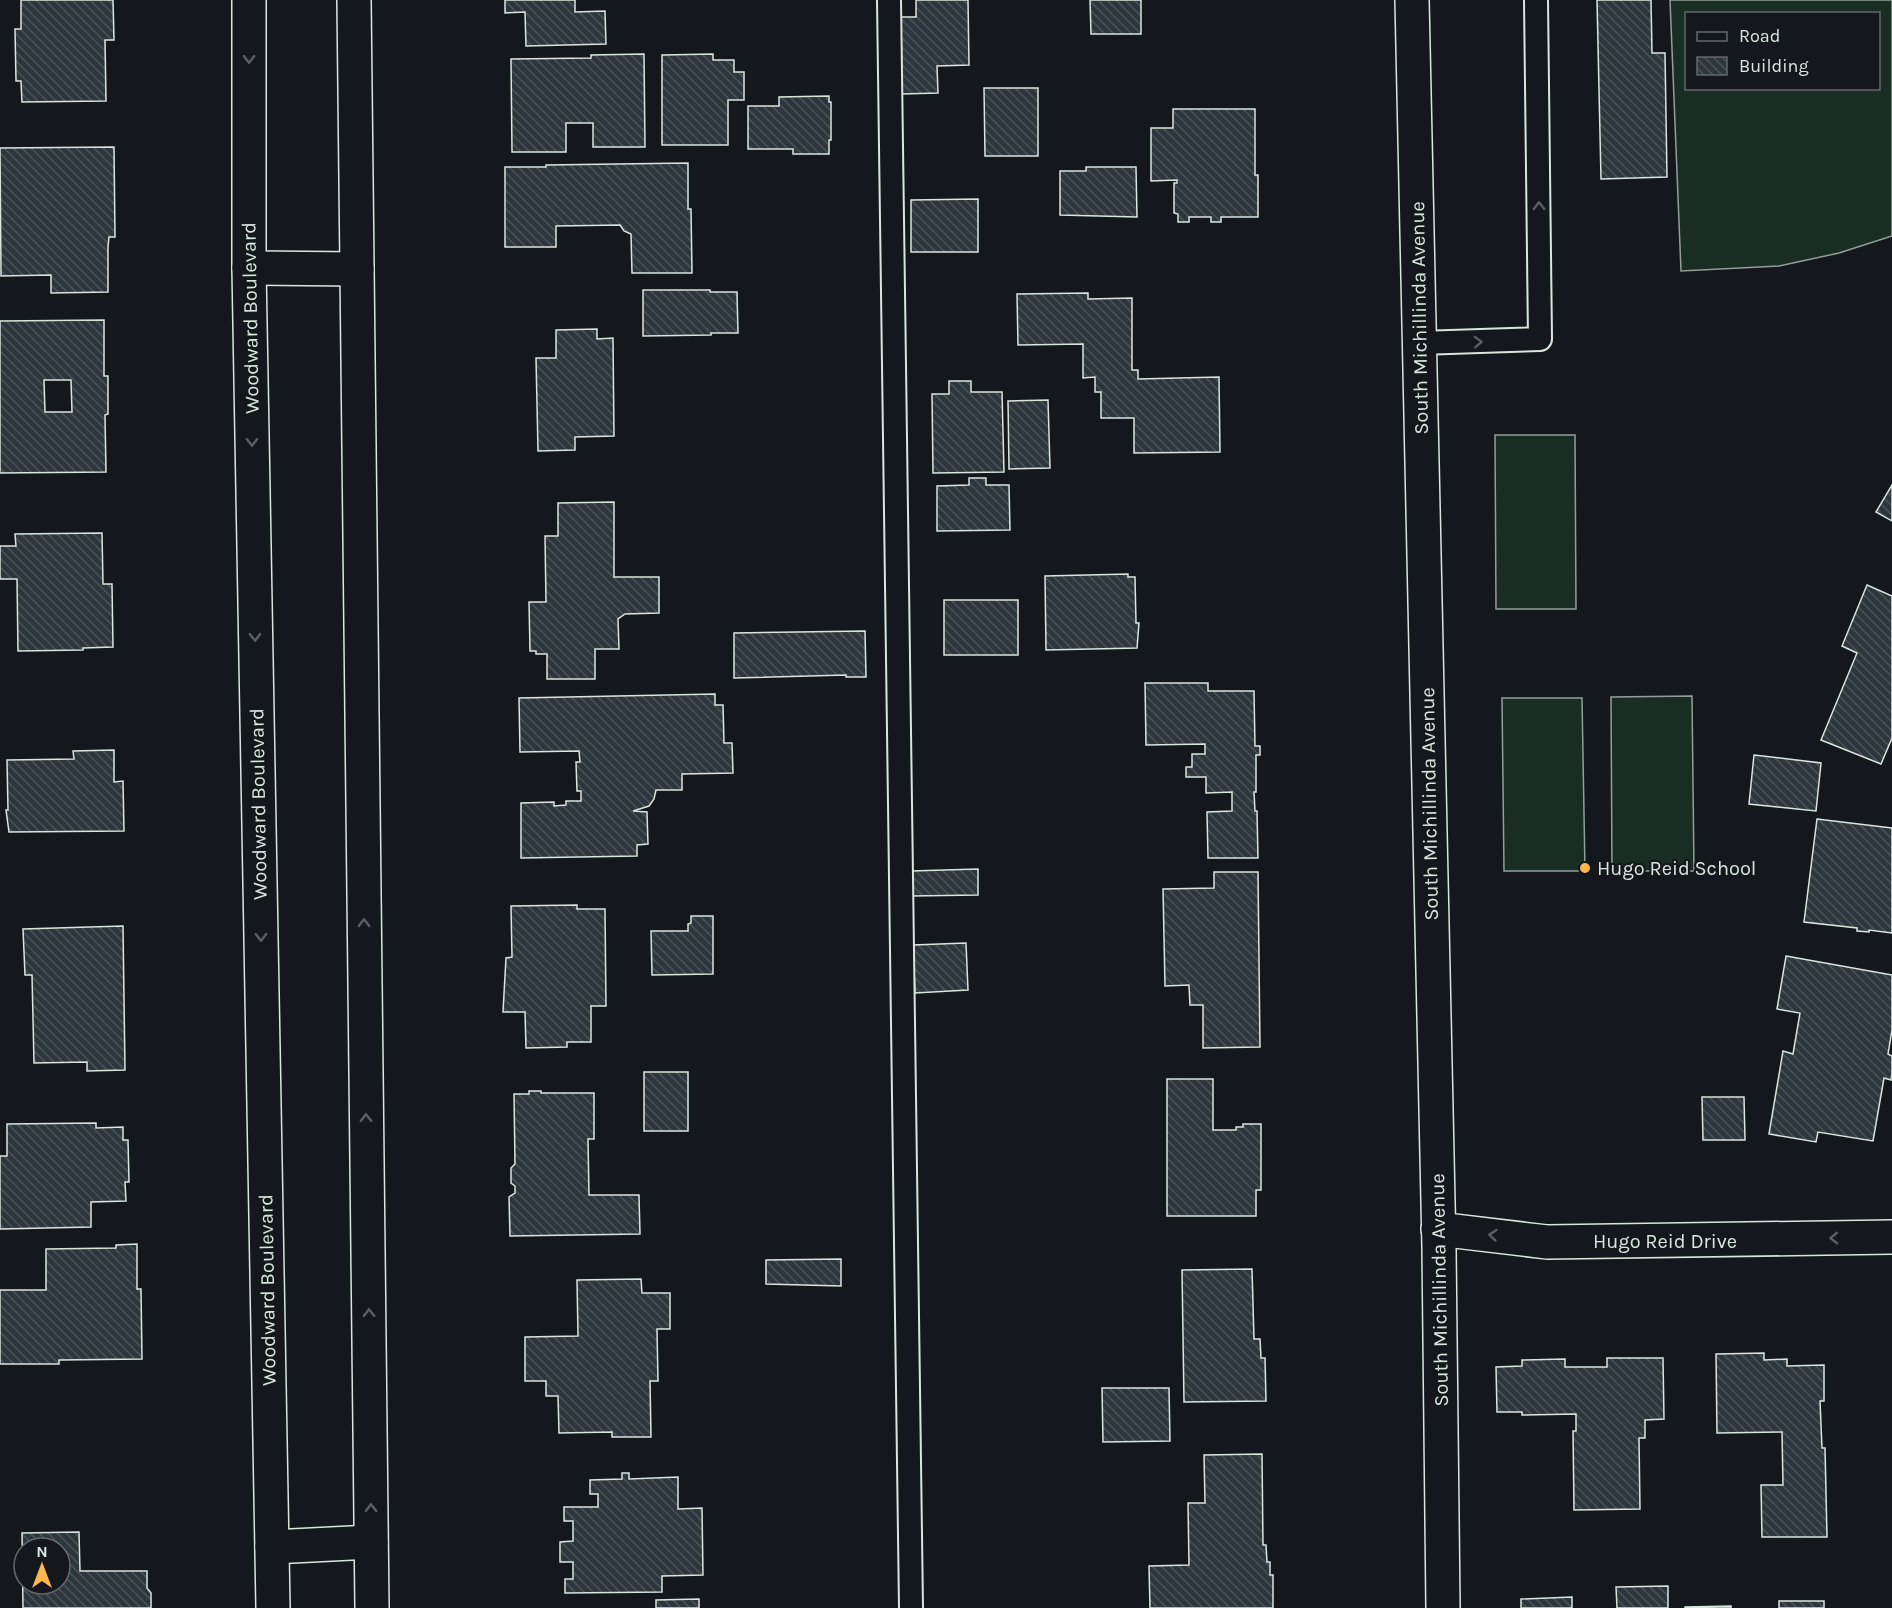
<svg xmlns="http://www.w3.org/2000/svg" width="1892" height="1608" viewBox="0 0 1892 1608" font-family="Karla,sans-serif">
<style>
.grass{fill:#1a2d24;stroke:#939e99;stroke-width:1.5;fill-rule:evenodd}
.building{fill:url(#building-back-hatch);stroke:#d8e6dc;stroke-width:1.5;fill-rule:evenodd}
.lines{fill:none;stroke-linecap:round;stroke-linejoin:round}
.service-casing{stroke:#d8e6dc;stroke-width:26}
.minor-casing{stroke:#d8e6dc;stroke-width:36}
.secondary-casing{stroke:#d8e6dc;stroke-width:36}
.service{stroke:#14181c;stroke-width:22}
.minor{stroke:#14181c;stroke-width:33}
.secondary{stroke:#14181c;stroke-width:33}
.oneway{stroke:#59605f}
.poi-dot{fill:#ffb74d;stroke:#14181c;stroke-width:2}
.labels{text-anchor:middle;stroke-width:4.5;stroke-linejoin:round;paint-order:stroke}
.street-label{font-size:20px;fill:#d8e6dc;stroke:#14181c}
.poi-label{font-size:20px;fill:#d8e6dc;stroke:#14181c;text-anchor:start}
</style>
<defs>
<pattern id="building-back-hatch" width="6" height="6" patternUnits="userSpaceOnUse" patternTransform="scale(1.5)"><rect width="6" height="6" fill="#2c363c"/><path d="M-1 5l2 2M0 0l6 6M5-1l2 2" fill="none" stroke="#4a5358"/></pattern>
</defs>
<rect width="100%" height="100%" fill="#14181c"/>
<g class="grass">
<path d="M 1670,0 L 1892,0 L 1892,236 L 1839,253 L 1779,266 L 1681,271 ZM 1686,14 L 1878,14 L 1878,88 L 1686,88 Z"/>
<path d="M 1495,435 L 1575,435 L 1576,609 L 1496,609 Z"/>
<path d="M 1692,696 L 1694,871 L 1612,871 L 1611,697 Z"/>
<path d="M 1502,698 L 1582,698 L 1585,871 L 1504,871 Z"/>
</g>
<g class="building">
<path d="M 21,0 L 113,0 L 114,40 L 105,40 L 106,101 L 22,102 L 21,81 L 16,81 L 15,29 L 21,29 Z"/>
<path d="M 505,0 L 575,0 L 575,12 L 605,11 L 606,44 L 526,46 L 525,12 L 505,13 Z"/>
<path d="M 916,0 L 968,0 L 969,65 L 937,66 L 938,93 L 902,94 L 901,17 L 916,17 Z"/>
<path d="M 1090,0 L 1141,0 L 1141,34 L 1091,34 Z"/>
<path d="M 1597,0 L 1651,0 L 1652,53 L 1665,53 L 1667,177 L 1601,179 Z"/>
<path d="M 644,54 L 645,147 L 593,147 L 593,123 L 566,123 L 566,152 L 512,152 L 511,59 L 591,58 L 591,55 Z"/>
<path d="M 713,54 L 713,60 L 734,60 L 734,72 L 744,72 L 744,100 L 728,100 L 728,145 L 662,145 L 662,55 Z"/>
<path d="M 984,88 L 1038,88 L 1038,156 L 985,156 Z"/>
<path d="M 829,96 L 829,102 L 831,102 L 831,140 L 829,140 L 829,154 L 793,154 L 793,149 L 748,149 L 748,106 L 779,106 L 779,97 Z"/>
<path d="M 1173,109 L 1255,109 L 1255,175 L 1258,175 L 1258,217 L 1221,217 L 1221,222 L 1211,222 L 1211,217 L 1189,217 L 1189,222 L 1178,222 L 1178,214 L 1174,213 L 1174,183 L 1177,183 L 1177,180 L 1151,181 L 1151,128 L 1173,128 Z"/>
<path d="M 114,147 L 115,237 L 109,237 L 108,247 L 108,292 L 51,293 L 51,275 L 1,276 L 0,148 Z"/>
<path d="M 688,163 L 688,209 L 691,209 L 692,273 L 632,273 L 631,234 L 624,231 L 620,225 L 556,226 L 556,247 L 505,247 L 505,167 L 546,167 L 546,165 Z"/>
<path d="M 1086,167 L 1136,167 L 1137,217 L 1060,215 L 1060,171 L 1086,171 Z"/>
<path d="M 978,199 L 978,252 L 911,252 L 911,200 Z"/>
<path d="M 643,290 L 710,290 L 710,292 L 737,292 L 738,333 L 711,333 L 711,335 L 643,336 Z"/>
<path d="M 1088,293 L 1088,299 L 1132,298 L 1132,370 L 1138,370 L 1138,379 L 1219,377 L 1220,452 L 1134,453 L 1134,418 L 1101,418 L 1101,392 L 1095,392 L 1095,377 L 1083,378 L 1083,344 L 1018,345 L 1017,294 Z"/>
<path d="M 104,320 L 104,376 L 108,376 L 108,414 L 105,415 L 106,472 L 0,473 L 0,321 ZM 44,380 L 71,380 L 72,412 L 45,412 Z"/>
<path d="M 597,329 L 597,339 L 613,338 L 614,436 L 575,437 L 575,450 L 538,451 L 536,358 L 556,358 L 556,330 Z"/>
<path d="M 949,381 L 971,381 L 971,392 L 1002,392 L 1004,472 L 933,473 L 932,394 L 949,394 Z"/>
<path d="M 1048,400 L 1050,468 L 1009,469 L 1008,401 Z"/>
<path d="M 969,478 L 986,478 L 986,485 L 1009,485 L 1010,530 L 937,531 L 937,486 L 969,485 Z"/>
<path d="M 1892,485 L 1892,521 L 1876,512 Z"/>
<path d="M 614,502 L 614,577 L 659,577 L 659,613 L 625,614 L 618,619 L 619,649 L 595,649 L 595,679 L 547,679 L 547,654 L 536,654 L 536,651 L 530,651 L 529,602 L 546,602 L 545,536 L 558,536 L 558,503 Z"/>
<path d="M 102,533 L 103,584 L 112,584 L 113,647 L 83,648 L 83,650 L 18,651 L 17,579 L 0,579 L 0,546 L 16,546 L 15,534 Z"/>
<path d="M 1128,574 L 1128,577 L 1135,577 L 1136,623 L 1139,623 L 1137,648 L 1046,650 L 1045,576 Z"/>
<path d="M 1867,585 L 1892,596 L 1892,738 L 1881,764 L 1821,740 L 1857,653 L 1842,646 Z"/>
<rect x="944" y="600" width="74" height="55"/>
<path d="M 865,631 L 866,677 L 846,677 L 846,675 L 734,678 L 734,633 Z"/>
<path d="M 1145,683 L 1208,683 L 1208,691 L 1254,691 L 1255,746 L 1260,746 L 1260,755 L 1256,755 L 1256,792 L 1254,792 L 1255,811 L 1257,811 L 1258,858 L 1208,858 L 1207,812 L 1232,811 L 1232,792 L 1206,793 L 1206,777 L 1186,777 L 1186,767 L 1192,767 L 1192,754 L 1205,754 L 1205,744 L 1146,745 Z"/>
<path d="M 715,694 L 715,705 L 723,705 L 724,743 L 732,743 L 733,773 L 682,774 L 682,790 L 656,790 L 654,799 L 649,806 L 633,811 L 647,812 L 648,844 L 637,845 L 637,856 L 521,858 L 521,803 L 554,802 L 554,806 L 566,805 L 566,801 L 581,801 L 581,791 L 577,791 L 576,762 L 580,762 L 579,751 L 520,752 L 519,698 Z"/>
<path d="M 114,750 L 114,782 L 123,781 L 124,831 L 9,832 L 6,810 L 8,810 L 7,760 L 74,759 L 73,751 Z"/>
<path d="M 1754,755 L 1821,763 L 1816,811 L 1749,804 Z"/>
<path d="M 1817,819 L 1892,828 L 1892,933 L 1869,930 L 1869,932 L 1857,931 L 1857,928 L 1804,922 Z"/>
<path d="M 978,869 L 978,895 L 911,896 L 911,871 Z"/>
<path d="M 1214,872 L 1258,872 L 1260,1047 L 1203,1048 L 1203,1005 L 1190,1005 L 1189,985 L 1165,986 L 1163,889 L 1214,888 Z"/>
<path d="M 577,905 L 577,909 L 605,909 L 606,1006 L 591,1006 L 591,1042 L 567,1042 L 567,1047 L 526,1048 L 525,1012 L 503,1012 L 506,958 L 512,957 L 511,906 Z"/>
<path d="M 691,916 L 713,916 L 713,974 L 652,975 L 651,931 L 688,931 L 688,924 L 691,923 Z"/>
<path d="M 123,926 L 125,1070 L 87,1071 L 87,1062 L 34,1063 L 32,975 L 25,975 L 23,929 Z"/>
<path d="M 966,943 L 968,990 L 915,993 L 913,945 Z"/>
<path d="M 1786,956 L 1892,975 L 1892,1030 L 1888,1054 L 1892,1056 L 1892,1073 L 1891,1080 L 1884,1078 L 1873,1141 L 1818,1132 L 1816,1142 L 1769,1134 L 1783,1051 L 1793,1054 L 1800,1013 L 1777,1009 Z"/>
<rect x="644" y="1072" width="44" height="59"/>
<path d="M 1167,1079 L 1213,1079 L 1213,1130 L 1236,1130 L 1236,1127 L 1243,1127 L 1243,1124 L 1261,1124 L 1261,1190 L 1256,1190 L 1256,1216 L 1167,1216 Z"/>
<path d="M 529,1091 L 541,1091 L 541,1093 L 594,1093 L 594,1139 L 588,1139 L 589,1195 L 639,1195 L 640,1234 L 510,1236 L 509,1197 L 515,1193 L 515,1186 L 511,1183 L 511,1168 L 515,1164 L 514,1094 L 529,1094 Z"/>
<path d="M 1702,1097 L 1744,1097 L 1745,1140 L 1703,1140 Z"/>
<path d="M 96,1123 L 96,1128 L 123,1127 L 123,1140 L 128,1140 L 129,1182 L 125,1182 L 126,1201 L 91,1202 L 91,1227 L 0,1229 L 0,1156 L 7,1156 L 7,1124 Z"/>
<path d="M 137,1244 L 137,1289 L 141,1289 L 142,1359 L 59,1360 L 59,1364 L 0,1364 L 0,1290 L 46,1290 L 46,1249 L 116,1248 L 116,1245 Z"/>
<path d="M 841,1259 L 841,1286 L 766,1284 L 766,1260 Z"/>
<path d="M 1252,1269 L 1254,1339 L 1260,1339 L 1261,1358 L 1265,1358 L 1266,1401 L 1184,1402 L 1182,1270 Z"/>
<path d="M 641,1279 L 642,1293 L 670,1293 L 670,1329 L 657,1329 L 658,1381 L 650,1381 L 651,1437 L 612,1437 L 612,1432 L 559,1433 L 558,1396 L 546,1396 L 546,1381 L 525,1381 L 525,1337 L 578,1336 L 577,1280 Z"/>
<path d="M 1764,1353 L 1764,1360 L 1787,1359 L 1787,1366 L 1824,1365 L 1824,1401 L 1820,1401 L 1822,1448 L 1825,1448 L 1827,1537 L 1762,1537 L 1761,1485 L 1783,1485 L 1782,1432 L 1717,1433 L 1716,1354 Z"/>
<path d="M 1607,1358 L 1663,1358 L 1664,1419 L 1645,1420 L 1645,1438 L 1639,1438 L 1640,1509 L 1574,1510 L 1573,1431 L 1576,1431 L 1576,1414 L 1522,1415 L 1522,1412 L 1497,1412 L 1496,1367 L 1522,1366 L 1522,1360 L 1565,1359 L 1565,1367 L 1607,1367 Z"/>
<path d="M 1102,1388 L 1169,1388 L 1170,1441 L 1103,1442 Z"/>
<path d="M 1262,1454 L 1263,1545 L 1266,1545 L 1267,1562 L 1270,1562 L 1270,1575 L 1273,1575 L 1273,1608 L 1150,1608 L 1149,1566 L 1189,1565 L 1188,1503 L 1205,1503 L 1204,1455 Z"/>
<path d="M 622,1473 L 629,1473 L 629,1479 L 678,1477 L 678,1509 L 702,1508 L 703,1575 L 662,1576 L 662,1592 L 565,1593 L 565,1579 L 573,1579 L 573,1562 L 560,1562 L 560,1542 L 573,1541 L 573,1521 L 564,1521 L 564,1507 L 598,1507 L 598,1494 L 590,1494 L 590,1480 L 622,1479 Z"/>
<path d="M 79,1532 L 80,1571 L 147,1571 L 147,1588 L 151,1593 L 151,1608 L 23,1608 L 22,1533 ZM 24,1548 L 60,1548 L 60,1584 L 24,1584 Z"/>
<path d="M 1668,1586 L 1668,1608 L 1617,1608 L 1616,1587 Z"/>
<path d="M 1572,1597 L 1572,1608 L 1521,1608 L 1521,1599 Z"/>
<path d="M 699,1599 L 699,1608 L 656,1608 L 656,1600 Z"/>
<rect x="1779" y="1601" width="45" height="7"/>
<path d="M 1731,1606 L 1731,1608 L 1685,1608 L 1685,1607 Z"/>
</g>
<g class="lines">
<defs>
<g id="service">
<path d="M 889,0 L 911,1608"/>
<path d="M 1419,343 L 1540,339 L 1536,0"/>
</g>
<g id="minor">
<path d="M 249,0 L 249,268 L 273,1608"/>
<path d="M 354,0 L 372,1608"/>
<path d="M 249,268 L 357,269"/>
<path d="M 1438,1229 L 1547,1242 L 1892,1237"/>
<path d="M 272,1547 L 371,1542"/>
</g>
<path id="secondary" d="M 1412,0 L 1439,1248 L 1443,1608"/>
</defs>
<use href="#service" class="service-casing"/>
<use href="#minor" class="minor-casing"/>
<use href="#secondary" class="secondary-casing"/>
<use href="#service" class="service"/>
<use href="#minor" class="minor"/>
<use href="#secondary" class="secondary"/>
</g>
<defs><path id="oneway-chevron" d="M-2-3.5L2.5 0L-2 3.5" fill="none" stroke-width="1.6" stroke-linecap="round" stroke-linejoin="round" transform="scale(1.5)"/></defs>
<g class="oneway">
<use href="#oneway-chevron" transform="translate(249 59) rotate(90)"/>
<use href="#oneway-chevron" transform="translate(1539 206) rotate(-91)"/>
<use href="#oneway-chevron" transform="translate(1478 342) rotate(-2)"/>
<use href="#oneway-chevron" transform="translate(252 442) rotate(89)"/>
<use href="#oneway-chevron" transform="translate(255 637) rotate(89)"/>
<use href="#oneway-chevron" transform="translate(364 923) rotate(-91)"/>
<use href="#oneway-chevron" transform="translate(261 937) rotate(89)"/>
<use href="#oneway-chevron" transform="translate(366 1118) rotate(-91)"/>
<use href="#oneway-chevron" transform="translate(1493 1235) rotate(-174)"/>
<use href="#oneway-chevron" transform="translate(1834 1238) rotate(179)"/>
<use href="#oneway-chevron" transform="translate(369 1313) rotate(-91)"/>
<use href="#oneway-chevron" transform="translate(371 1508) rotate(-91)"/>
</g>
<circle class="poi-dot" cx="1585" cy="868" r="6"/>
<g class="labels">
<g class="street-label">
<text transform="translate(250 318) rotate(-91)" y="7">Woodward Boulevard</text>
<text transform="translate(1419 318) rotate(-91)" y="7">South Michillinda Avenue</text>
<text transform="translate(258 804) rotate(-91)" y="7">Woodward Boulevard</text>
<text transform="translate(1429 804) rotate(-91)" y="7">South Michillinda Avenue</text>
<text x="1665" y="1248">Hugo Reid Drive</text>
<text transform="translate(267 1290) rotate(-91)" y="7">Woodward Boulevard</text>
<text transform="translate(1439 1290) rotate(-91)" y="7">South Michillinda Avenue</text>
</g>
<g class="poi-label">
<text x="1597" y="875">Hugo Reid School</text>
</g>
</g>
<rect x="1685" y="12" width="195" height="78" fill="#14181c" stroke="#626a69" stroke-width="1.5"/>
<rect x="1697" y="32" width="30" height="9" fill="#14181c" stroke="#626a69" stroke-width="1.5"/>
<text x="1739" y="42" font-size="18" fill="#d8e6dc">Road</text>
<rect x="1697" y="57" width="30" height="18" fill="url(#building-back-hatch)" stroke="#626a69" stroke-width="1.5"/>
<text x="1739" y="72" font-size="18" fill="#d8e6dc">Building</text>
<g transform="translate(42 1566)"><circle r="28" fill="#14181c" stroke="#626a69" stroke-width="1.5"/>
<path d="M0-4.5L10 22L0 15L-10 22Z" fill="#ffb74d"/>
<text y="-9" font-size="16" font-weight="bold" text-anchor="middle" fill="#d8e6dc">N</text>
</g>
</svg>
